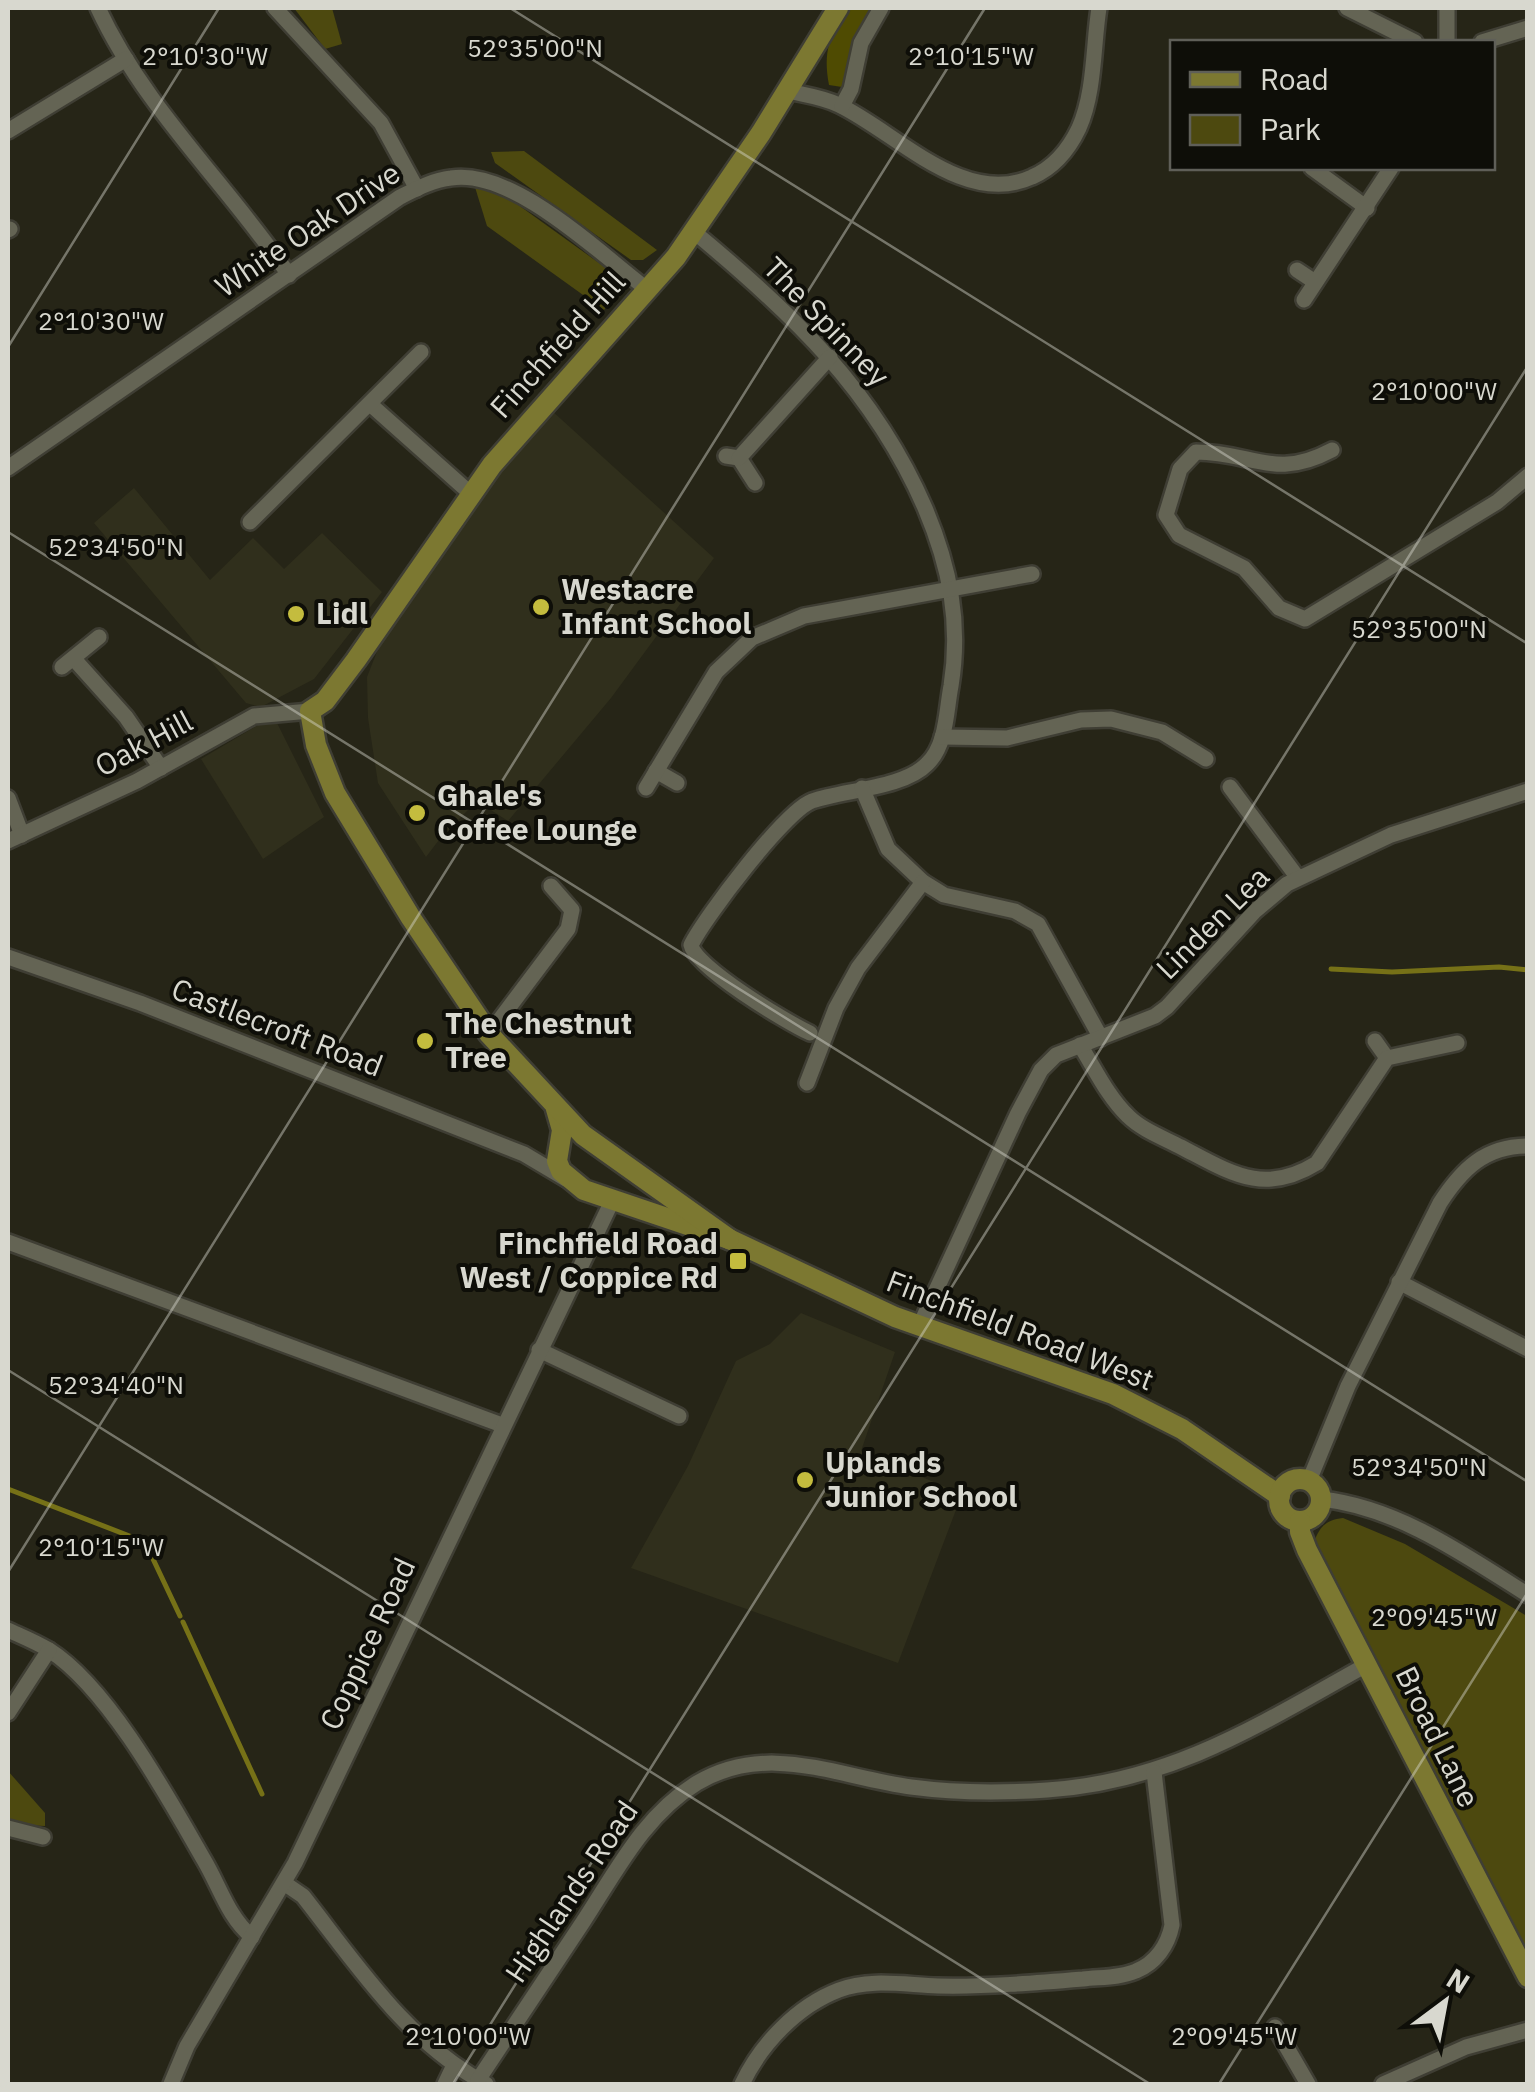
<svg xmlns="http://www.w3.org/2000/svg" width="1535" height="2092" viewBox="0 0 1535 2092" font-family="'IBM Plex Sans',sans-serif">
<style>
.built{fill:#302f1c}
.green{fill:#4d490f}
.forest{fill:#4f4b02}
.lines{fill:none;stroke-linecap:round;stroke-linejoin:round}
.stream{stroke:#767117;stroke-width:5}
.minor-casing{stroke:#3f3e34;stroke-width:20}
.major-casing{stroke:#3f3e34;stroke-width:25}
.minor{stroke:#646454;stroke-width:15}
.major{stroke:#7c7831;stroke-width:20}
.ticks{fill:none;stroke:#d8d8cf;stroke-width:2.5;stroke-opacity:0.45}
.poi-dot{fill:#c4bc3e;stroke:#0e0e08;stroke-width:4}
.labels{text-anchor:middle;stroke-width:8;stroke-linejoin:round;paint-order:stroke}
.street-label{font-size:30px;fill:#d8d8cf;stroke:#0e0e08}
.poi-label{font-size:30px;font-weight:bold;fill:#d8d8cf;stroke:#0e0e08;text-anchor:start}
.ticks-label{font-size:25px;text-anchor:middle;fill:#d8d8cf;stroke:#0e0e08;stroke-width:8;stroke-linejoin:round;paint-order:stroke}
</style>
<rect width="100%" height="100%" fill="#262517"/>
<g class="built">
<path d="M 551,410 L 714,558 L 611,698 L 508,821 L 477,801 L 442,836 L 426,857 L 378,783 L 368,718 L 367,677 L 380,644 L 477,497 Z"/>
<path d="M 134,488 L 210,580 L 253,538 L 284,569 L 322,533 L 382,592 L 314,679 L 261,707 L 246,703 L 94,523 Z"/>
<path d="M 276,721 L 324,817 L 263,859 L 201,759 L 258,725 Z"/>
<path d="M 801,1313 L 895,1352 L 861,1451 L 962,1494 L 898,1663 L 631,1568 L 688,1466 L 736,1361 L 770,1344 Z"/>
</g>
<g class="green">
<path d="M 294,8 L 332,8 L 342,44 L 325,49 Z"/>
<path d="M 524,151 L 657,250 L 643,260 L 631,260 L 495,163 L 491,152 Z"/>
<path d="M 474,184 L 506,196 L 617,276 L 619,290 L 604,310 L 487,226 Z"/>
<path d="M 1343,1518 L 1405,1544 L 1527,1616 L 1527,1963 L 1314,1542 C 1320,1526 1326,1520 1343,1518 Z"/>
<path d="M 8,1771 L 45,1813 L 45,1826 L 21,1825 L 8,1820 Z"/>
</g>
<path class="forest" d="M 848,8 L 873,8 L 851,50 L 842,87 L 829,85 C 823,51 829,37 848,8 Z"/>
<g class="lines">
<g class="stream">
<path d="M 1331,969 L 1392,972 L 1499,967 L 1528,970"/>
<path d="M 8,1489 L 145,1542 L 180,1616"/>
<path d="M 183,1622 L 262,1794"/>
</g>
<defs>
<g id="minor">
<path d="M 98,8 C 145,109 227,184 289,275"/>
<path d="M 275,8 L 381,123 L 417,189"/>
<path d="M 1347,8 L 1415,42"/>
<path d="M 1447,42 L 1447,8"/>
<path d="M 1482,42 L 1528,28"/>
<path d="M 788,91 C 805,95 823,97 839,105 C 897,133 964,208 1032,177 C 1053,168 1069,149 1079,128 C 1095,92 1093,46 1099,8"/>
<path d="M 842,106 L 851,89 L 861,43 L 881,8"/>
<path d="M 8,131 L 126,59"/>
<path d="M 1312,168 L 1367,208"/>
<path d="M 8,230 L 10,229"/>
<path d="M 693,231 C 791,312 874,390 925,508 C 950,567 961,623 951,686 C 946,711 947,745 927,764 C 904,788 844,790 812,801 C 785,811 705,917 691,945 C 695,967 786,1022 810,1033"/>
<path d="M 1297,270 L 1315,282"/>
<path d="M 1304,300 L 1391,168"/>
<path d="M 370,404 L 470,493"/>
<path d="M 1332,450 C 1274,481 1253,452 1196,452 L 1180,469 L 1166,515 L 1179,535 L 1244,568 L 1279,608 L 1305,619 L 1497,502 L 1528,476"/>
<path d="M 726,456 L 739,458 L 755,483"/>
<path d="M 739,458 L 830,357"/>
<path d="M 8,468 L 400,197 C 416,189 433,180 451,178 C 513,168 600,254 648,290"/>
<path d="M 250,522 L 421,352"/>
<path d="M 74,659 L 126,717 L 161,768"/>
<path d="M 62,667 L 99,637"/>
<path d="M 942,737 L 1007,738 L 1081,720 L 1111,719 L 1162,732 L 1206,759"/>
<path d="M 656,771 L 677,783"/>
<path d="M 1230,787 L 1298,878"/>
<path d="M 646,788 L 716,672 L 752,638 L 804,616 L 1032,574"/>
<path d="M 862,788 L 888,849 L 923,882 L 944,895 L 1015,911 L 1038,924 L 1101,1038"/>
<path d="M 8,798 L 22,835"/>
<path d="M 8,841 L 137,781 L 254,716 L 310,711"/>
<path d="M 8,957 L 140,1003 L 524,1154 L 566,1179"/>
<path d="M 489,1034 L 568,929 L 572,910 L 551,886"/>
<path d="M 1375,1041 L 1387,1058"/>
<path d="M 1080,1045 C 1095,1069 1108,1097 1128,1116 C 1142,1130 1164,1138 1181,1147 C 1231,1173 1264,1196 1317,1163 L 1387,1058 L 1457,1043"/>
<path d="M 807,1083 L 836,1008 L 858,968 L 923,882"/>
<path d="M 8,1242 L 502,1425"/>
<path d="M 1399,1282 L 1528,1349"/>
<path d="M 920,1325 L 1018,1113 L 1041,1070 L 1056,1055 L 1155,1016 L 1167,1007 L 1255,911 L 1287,884 L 1391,835 L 1528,791"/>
<path d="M 539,1350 L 679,1416"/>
<path d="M 1309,1481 L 1348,1386 L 1440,1203 C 1462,1169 1485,1146 1528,1146"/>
<path d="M 1321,1499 C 1397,1507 1465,1555 1528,1595"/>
<path d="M 8,1630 C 21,1636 36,1642 49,1650 C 108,1687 169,1799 204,1860 C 220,1887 228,1917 252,1937"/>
<path d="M 8,1713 L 49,1650"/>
<path d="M 8,1828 L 43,1837"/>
<path d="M 284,1883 L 303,1896 C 358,1966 406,2041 486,2084"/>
<path d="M 1275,2027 L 1308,2084"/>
<path d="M 478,2080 C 513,2027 548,1975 583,1922 C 616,1872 644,1815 697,1783 C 768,1741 837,1777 911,1787 C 956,1793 1001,1793 1047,1790 C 1172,1782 1262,1723 1368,1664"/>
<path d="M 171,2084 L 187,2046 L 295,1863 L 613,1199"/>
<path d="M 445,2084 L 454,2065"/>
<path d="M 742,2084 C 761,2044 797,2006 839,1990 C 870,1978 905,1985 938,1986 C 986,1987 1035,1983 1083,1979 C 1100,1977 1120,1978 1136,1971 C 1156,1963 1168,1945 1172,1925 L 1154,1772"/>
<path d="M 1383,2084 L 1466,2047 L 1528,2030"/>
</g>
<g id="major">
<path d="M 556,1109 L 562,1130 L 557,1161 L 561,1171 L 584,1190 L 729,1239 L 895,1317 L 1113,1394 L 1182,1429 L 1280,1496"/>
<path d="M 729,1239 L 583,1135 L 489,1034 L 411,918 L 335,793 L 316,745 L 310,711 L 325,701 L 356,660 L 492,465 L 676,257 L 761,133 L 838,8"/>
<circle cx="1300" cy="1500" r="21"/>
<path d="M 1300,1521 L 1300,1532 L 1307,1550 L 1528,1977"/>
</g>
</defs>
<use href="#minor" class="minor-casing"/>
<use href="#major" class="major-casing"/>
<use href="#minor" class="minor"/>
<use href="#major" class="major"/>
</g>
<path class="ticks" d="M 510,8 L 1528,644M 8,347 L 219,8M 8,532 L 1528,1482M 8,1370 L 1150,2084M 8,1572 L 985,8M 453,2084 L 1528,366M 1219,2084 L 1528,1592"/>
<g class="poi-dot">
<circle cx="541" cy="607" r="10"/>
<circle cx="296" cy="614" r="10"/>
<circle cx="417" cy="813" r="10"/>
<circle cx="425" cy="1041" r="10"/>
<rect x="728" y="1251" width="20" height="20" rx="5"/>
<circle cx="805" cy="1480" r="10"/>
</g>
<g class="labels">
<g class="street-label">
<text transform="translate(308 230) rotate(-34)" y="10">White Oak Drive</text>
<text transform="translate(826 322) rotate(46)" y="10">The Spinney</text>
<text transform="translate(558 345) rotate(-48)" y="10">Finchfield Hill</text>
<text transform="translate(144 744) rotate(-28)" y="10">Oak Hill</text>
<text transform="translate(1213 923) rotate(-45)" y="10">Linden Lea</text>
<text transform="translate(277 1028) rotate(21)" y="10">Castlecroft Road</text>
<text transform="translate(1020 1331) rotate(21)" y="10">Finchfield Road West</text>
<text transform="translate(368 1644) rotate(-65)" y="10">Coppice Road</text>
<text transform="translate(1437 1737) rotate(64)" y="10">Broad Lane</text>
<text transform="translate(572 1892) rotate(-56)" y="10">Highlands Road</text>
</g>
<g class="poi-label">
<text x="561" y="600">Westacre<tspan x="561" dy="34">Infant School</tspan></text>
<text x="316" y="624">Lidl</text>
<text x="437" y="806">Ghale's<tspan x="437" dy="34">Coffee Lounge</tspan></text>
<text x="445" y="1034">The Chestnut<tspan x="445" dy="34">Tree</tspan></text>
<text x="718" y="1254" text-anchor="end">Finchfield Road<tspan x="718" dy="34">West / Coppice Rd</tspan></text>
<text x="825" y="1473">Uplands<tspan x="825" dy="34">Junior School</tspan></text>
</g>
</g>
<g class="ticks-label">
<text x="535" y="57">52°35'00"N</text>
<text x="205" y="65">2°10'30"W</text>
<text x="971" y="65">2°10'15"W</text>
<text x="101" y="330">2°10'30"W</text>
<text x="1434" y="400">2°10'00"W</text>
<text x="116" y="556">52°34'50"N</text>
<text x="1419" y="638">52°35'00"N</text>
<text x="116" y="1394">52°34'40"N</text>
<text x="1419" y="1476">52°34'50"N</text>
<text x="101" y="1556">2°10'15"W</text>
<text x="1434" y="1626">2°09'45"W</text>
<text x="468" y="2045">2°10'00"W</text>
<text x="1234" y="2045">2°09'45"W</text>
</g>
<rect width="1535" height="2092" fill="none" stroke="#d8d8cf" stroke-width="20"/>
<rect x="1170" y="40" width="325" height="130" fill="#0e0e08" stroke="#5f5f58" stroke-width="2.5"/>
<rect x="1190" y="72" width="50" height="15" fill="#7c7831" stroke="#5f5f58" stroke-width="2.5"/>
<text x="1260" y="90" font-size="30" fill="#d8d8cf">Road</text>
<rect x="1190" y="115" width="50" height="30" fill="#4d490f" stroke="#5f5f58" stroke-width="2.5"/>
<text x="1260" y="140" font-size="30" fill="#d8d8cf">Park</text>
<g transform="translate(1445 2002) rotate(32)" stroke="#0e0e08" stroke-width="8" paint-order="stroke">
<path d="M0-8L18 38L0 25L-18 38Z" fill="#d8d8cf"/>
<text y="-15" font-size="28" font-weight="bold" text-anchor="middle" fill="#d8d8cf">N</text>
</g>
</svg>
